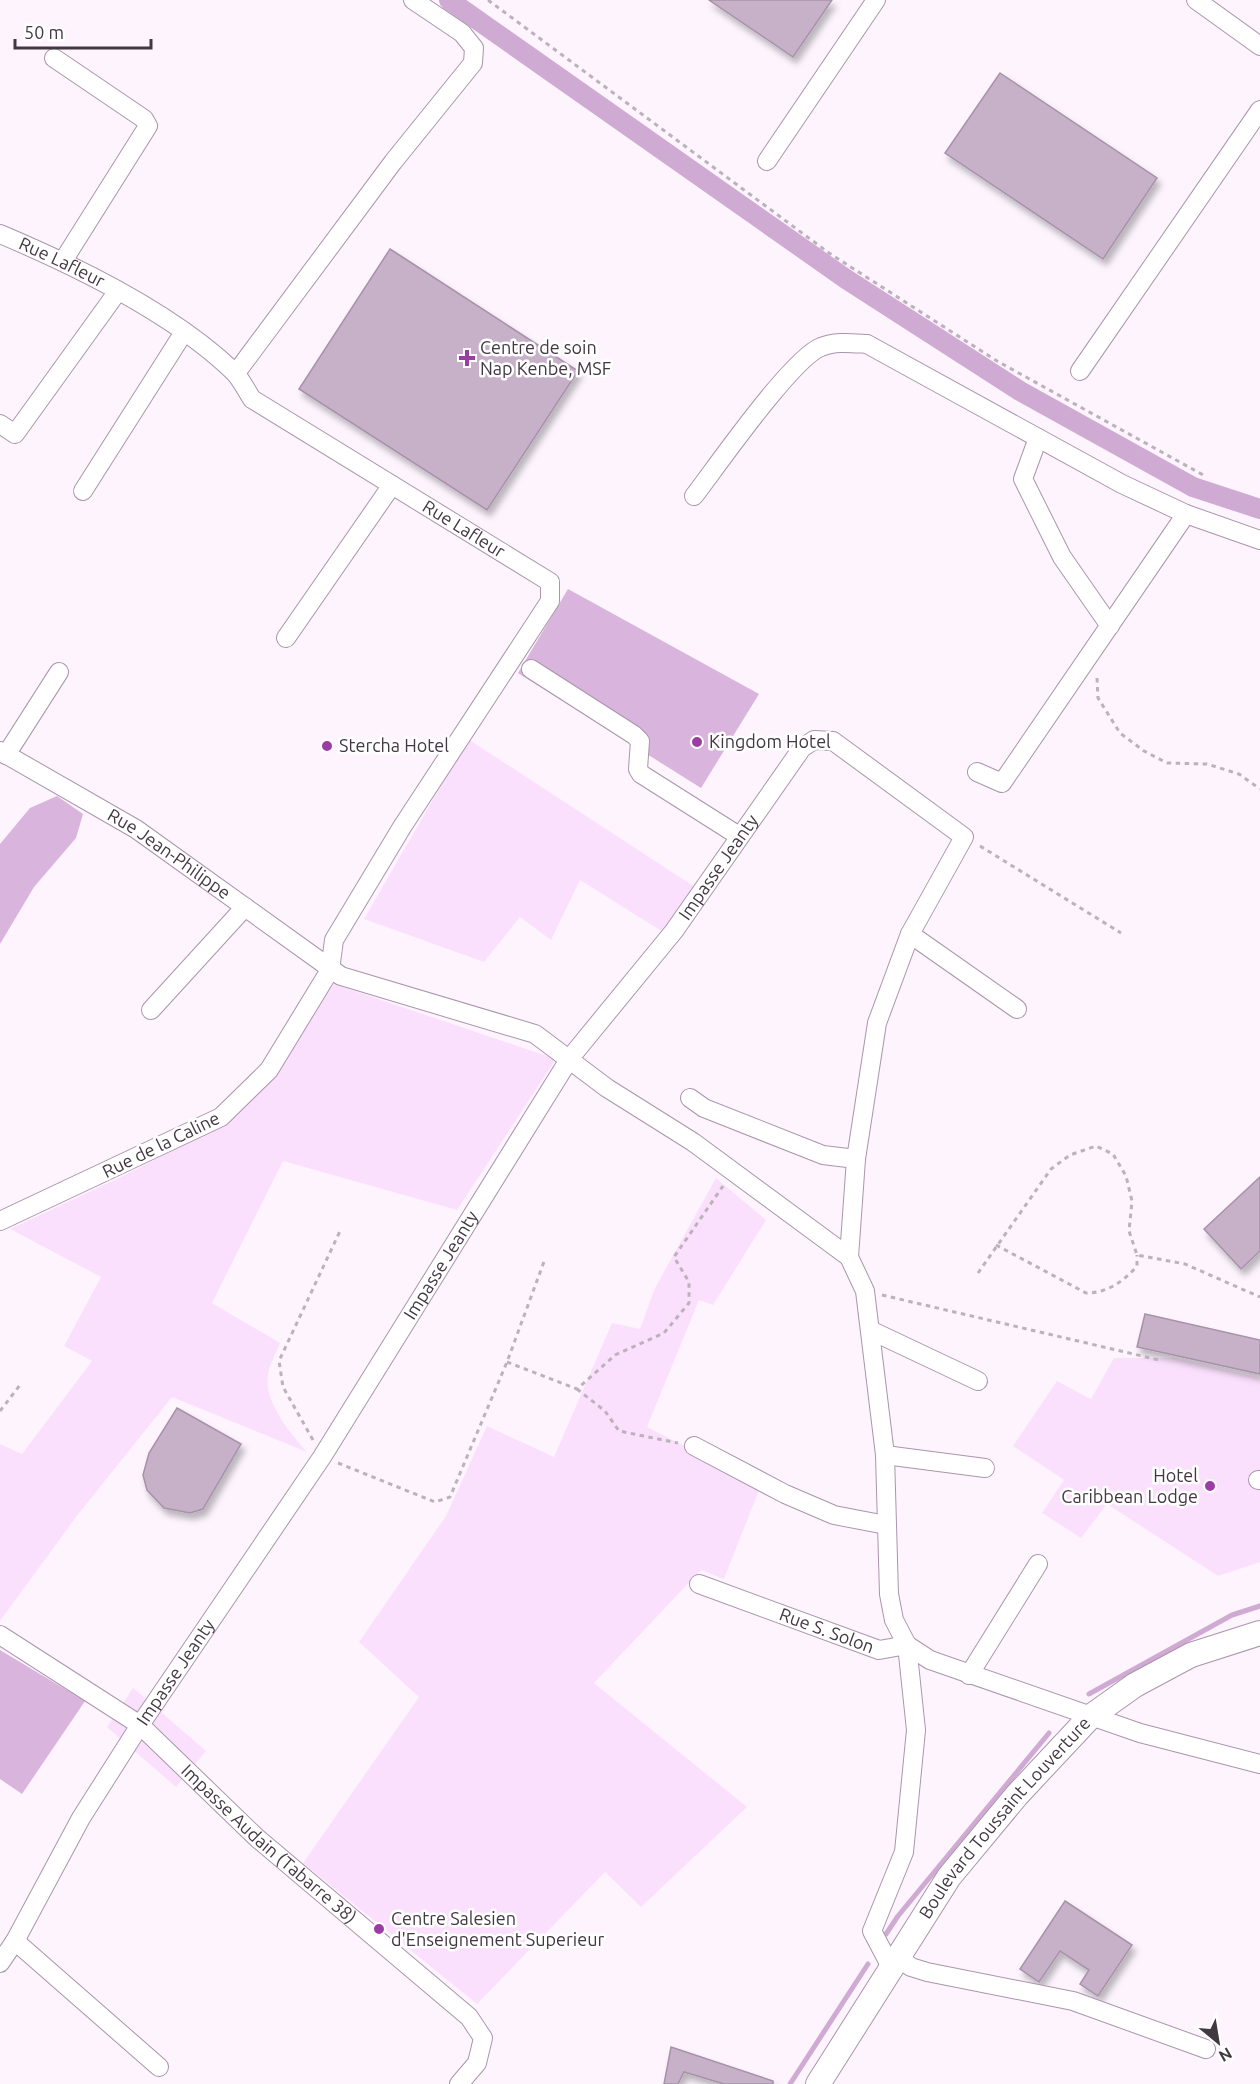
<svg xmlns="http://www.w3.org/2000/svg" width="1260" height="2084" viewBox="0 0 1260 2084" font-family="Ubuntu,sans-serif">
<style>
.green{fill:#fbe0fd}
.forest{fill:#d9b4dc}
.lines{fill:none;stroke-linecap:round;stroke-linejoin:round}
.stream{stroke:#cfaad2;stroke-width:5}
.canal{stroke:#cfaad2;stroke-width:20}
.building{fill:#c7b1c9;stroke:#a792a9;stroke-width:1.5;filter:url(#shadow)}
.minor-casing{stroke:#aa95ac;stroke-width:20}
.major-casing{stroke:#aa95ac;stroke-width:26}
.path{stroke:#bbb2bc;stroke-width:3;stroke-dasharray:4.5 4.5;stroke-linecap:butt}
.minor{stroke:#fff;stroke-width:18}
.major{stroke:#fff;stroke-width:24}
.poi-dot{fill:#9b3da5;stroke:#fff;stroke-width:2}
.labels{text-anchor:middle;stroke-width:5;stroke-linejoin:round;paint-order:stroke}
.street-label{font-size:18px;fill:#423842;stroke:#fff}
.poi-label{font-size:18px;fill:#423842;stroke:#fff;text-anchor:start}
</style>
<defs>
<filter id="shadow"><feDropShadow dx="3.5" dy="6" stdDeviation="3" flood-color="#0004"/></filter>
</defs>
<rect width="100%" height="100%" fill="#fdf4fe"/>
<g class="green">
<path d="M 468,739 L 698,889 L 663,932 L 580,880 L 551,940 L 520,917 L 484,962 L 364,919 Z"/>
<path d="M 334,984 L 556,1059 L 457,1210 L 283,1161 L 212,1303 L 280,1343 C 277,1351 272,1360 269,1369 C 261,1400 289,1431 307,1452 L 172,1397 L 76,1517 L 0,1621 L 0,1444 L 22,1454 L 92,1361 L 64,1346 L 101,1277 L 10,1229 L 123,1176 L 232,1120 L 285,1059 Z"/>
<path d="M 716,1178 L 766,1220 L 713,1305 L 699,1300 L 647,1427 L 761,1485 L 724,1579 L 701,1570 L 594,1683 L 747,1807 L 641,1907 L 605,1872 L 477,2004 L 303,1863 L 419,1697 L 359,1642 L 446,1516 L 487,1426 L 554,1457 L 612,1323 L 640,1329 L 655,1288 Z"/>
<path d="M 1114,1358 L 1174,1358 L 1260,1378 L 1260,1562 L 1218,1576 L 1107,1504 L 1081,1538 L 1042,1513 L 1064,1480 L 1013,1446 L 1057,1381 L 1091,1399 Z"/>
<path d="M 133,1688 L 206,1751 L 176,1787 L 107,1727 Z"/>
</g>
<g class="forest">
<path d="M 568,589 L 759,694 L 701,788 L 518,673 Z"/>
<path d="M 57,796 L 83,814 L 76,838 L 34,887 L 0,944 L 0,844 L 30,808 Z"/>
<path d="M 0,1650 L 85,1701 L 22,1794 L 0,1779 Z"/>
</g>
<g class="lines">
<g class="stream">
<path d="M 1089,1694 L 1232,1615 L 1260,1606"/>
<path d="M 886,1934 L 898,1916 L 1049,1733"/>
<path d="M 790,2084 L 868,1964"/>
</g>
<path class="canal" d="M 449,0 L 846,279 L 1020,391 L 1193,487 L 1260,509"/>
</g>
<g class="building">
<path d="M 709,0 L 832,0 L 793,57 Z"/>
<path d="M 1000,73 L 1157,178 L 1103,259 L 945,153 Z"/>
<path d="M 390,249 L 578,371 L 487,510 L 299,389 Z"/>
<path d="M 1260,1177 L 1260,1251 L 1241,1269 L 1204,1229 Z"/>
<path d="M 1145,1314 L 1260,1340 L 1260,1374 L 1137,1347 Z"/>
<path d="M 177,1408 L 241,1444 L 203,1509 L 190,1513 L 164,1508 L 147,1490 L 143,1475 L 149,1453 Z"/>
<path d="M 1065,1901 L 1132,1945 L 1098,1996 L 1080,1984 L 1089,1970 L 1060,1951 L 1039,1982 L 1020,1969 Z"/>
<path d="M 671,2047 L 773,2081 L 773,2084 L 724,2084 L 684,2072 L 678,2084 L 664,2084 Z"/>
</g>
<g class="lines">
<defs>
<g id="minor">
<path d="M 1196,0 L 1260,46"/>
<path d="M 54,58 L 144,119 L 148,126 L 63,261"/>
<path d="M 767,161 L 876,0"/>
<path id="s1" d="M 0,234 C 76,266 174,314 234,372 C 241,379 246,390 252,399 L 550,582 L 550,601 L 402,827 L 334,940 L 330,970 L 269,1070 L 221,1117 L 0,1221"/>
<path d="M 1080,371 L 1260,110"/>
<path d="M 236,373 L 393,162 L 473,63 L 474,48 L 462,33 L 413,0"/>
<path d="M 0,424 L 15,434 L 118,291"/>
<path d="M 1038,438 L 1023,479 L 1062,557 L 1110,626"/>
<path d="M 83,491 L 184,332"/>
<path d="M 694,496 C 717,466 792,358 821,347 C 835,341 851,343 867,344 L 1122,484 L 1186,514 L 1260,540"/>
<path d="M 286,638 L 392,485"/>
<path d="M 531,669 L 634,735 L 640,741 L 638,769 L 641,774 L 739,836"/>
<path id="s2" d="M 0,751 L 136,829 L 341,976 L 535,1034 L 607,1088 L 693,1142 L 849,1257"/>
<path d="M 6,755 L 59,672"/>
<path d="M 977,772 L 1002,783 L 1186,514"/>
<path d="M 910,934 L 1017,1009"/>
<path d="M 151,1010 L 245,907"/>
<path d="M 690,1098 L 704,1108 L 823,1155 L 856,1159"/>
<path d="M 870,1330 L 978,1381"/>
<path d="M 694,1446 L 785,1494 L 834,1515 L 886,1525"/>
<path d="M 885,1455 L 985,1468"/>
<path d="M 1258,1480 L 1260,1480"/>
<path id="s3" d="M 699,1584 L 879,1650 L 907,1645 L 930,1660 L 1140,1733 L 1260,1764"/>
<path id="s4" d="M 0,1635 L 140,1725 L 257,1838 L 469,2017 L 483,2038 L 477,2063 L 459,2084"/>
<path d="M 969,1675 L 1038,1564"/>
<path d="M 15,1941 L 159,2067"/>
<path d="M 899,1958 L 911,1967 L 927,1972 L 1073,2001 L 1206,2049"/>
<path id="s5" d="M 0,1963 L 15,1941 L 81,1818 L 140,1725 L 322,1457 L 570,1058 L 674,931 L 802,748 L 814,740 L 833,741 L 964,837 L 910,934 L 877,1023 L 856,1159 L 849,1257 L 865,1291 L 885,1455 L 889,1594 L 894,1620 L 907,1645 L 916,1730 L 904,1852 L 872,1931 L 891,1967"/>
</g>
<g id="major">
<path id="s6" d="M 818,2084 L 949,1877 L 1017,1795 L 1090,1717 L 1135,1685 L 1191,1655 L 1260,1633"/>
</g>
</defs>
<use href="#minor" class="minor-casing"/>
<use href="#major" class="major-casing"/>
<g class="path">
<path d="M 488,0 L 829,253 L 997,361 L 1205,476"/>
<path d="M 1097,678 L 1098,698 L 1120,733 L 1144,751 L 1167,763 L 1207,764 L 1239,774 L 1260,789"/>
<path d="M 980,846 L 1121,933"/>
<path d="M 996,1245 L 1086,1293 C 1107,1293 1123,1282 1137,1266 L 1137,1255"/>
<path d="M 978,1273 L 1051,1169 L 1070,1155 L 1096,1146 L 1113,1154 L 1126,1176 L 1132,1201 L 1129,1231 L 1137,1255 L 1185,1264 L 1260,1297"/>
<path d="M 882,1295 L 1159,1360"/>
<path d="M 507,1362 L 577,1389 L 615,1355 L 664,1333 L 689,1303 L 689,1282 L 674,1257 L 723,1186"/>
<path d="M 577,1389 L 605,1411 L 619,1431 L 678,1443"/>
<path d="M 0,1411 L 20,1385"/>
<path d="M 313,1440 L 283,1387 L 279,1361 L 341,1229"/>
<path d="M 338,1463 L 435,1502 L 450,1497 L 507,1362 L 545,1259"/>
</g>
<use href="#minor" class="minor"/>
<use href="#major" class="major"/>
</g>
<g class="poi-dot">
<path d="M464 349h6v6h6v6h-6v6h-6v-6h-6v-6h6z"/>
<circle cx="697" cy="742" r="6"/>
<circle cx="327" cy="746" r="6"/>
<circle cx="1210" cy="1486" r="6"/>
<circle cx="379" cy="1929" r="6"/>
</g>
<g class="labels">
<g class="street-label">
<text dy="6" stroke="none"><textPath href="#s1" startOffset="68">Rue Lafleur</textPath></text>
<text dy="6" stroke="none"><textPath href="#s1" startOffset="554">Rue Lafleur</textPath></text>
<text dy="6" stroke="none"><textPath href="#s2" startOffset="198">Rue Jean-Philippe</textPath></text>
<text dy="6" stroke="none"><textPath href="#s5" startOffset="1312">Impasse Jeanty</textPath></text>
<text transform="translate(161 1145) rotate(-26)" y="6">Rue de la Caline</text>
<text dy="6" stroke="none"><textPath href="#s5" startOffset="826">Impasse Jeanty</textPath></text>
<text dy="6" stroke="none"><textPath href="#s3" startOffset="136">Rue S. Solon</textPath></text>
<text dy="6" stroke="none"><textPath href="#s5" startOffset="340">Impasse Jeanty</textPath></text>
<text dy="6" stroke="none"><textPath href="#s6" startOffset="326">Boulevard Toussaint Louverture</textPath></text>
<text dy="6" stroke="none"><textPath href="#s4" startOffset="342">Impasse Audain (Tabarre 38)</textPath></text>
</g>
<g class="poi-label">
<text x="480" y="354">Centre de soin<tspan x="480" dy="21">Nap Kenbe, MSF</tspan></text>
<text x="709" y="748">Kingdom Hotel</text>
<text x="339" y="752">Stercha Hotel</text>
<text x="1198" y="1482" text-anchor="end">Hotel<tspan x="1198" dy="21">Caribbean Lodge</tspan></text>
<text x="391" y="1925">Centre Salesien<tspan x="391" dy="21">d'Enseignement Superieur</tspan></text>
</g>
</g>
<g transform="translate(1218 2042) rotate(150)" stroke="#ffffff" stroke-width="4.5" paint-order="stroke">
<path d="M0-4.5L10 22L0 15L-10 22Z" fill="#423842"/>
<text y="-9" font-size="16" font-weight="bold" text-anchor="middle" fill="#423842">N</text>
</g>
<path d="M15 39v9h136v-9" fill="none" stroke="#423842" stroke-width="3"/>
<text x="24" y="39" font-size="18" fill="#423842" stroke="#ffffff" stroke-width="4.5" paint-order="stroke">50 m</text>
</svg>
